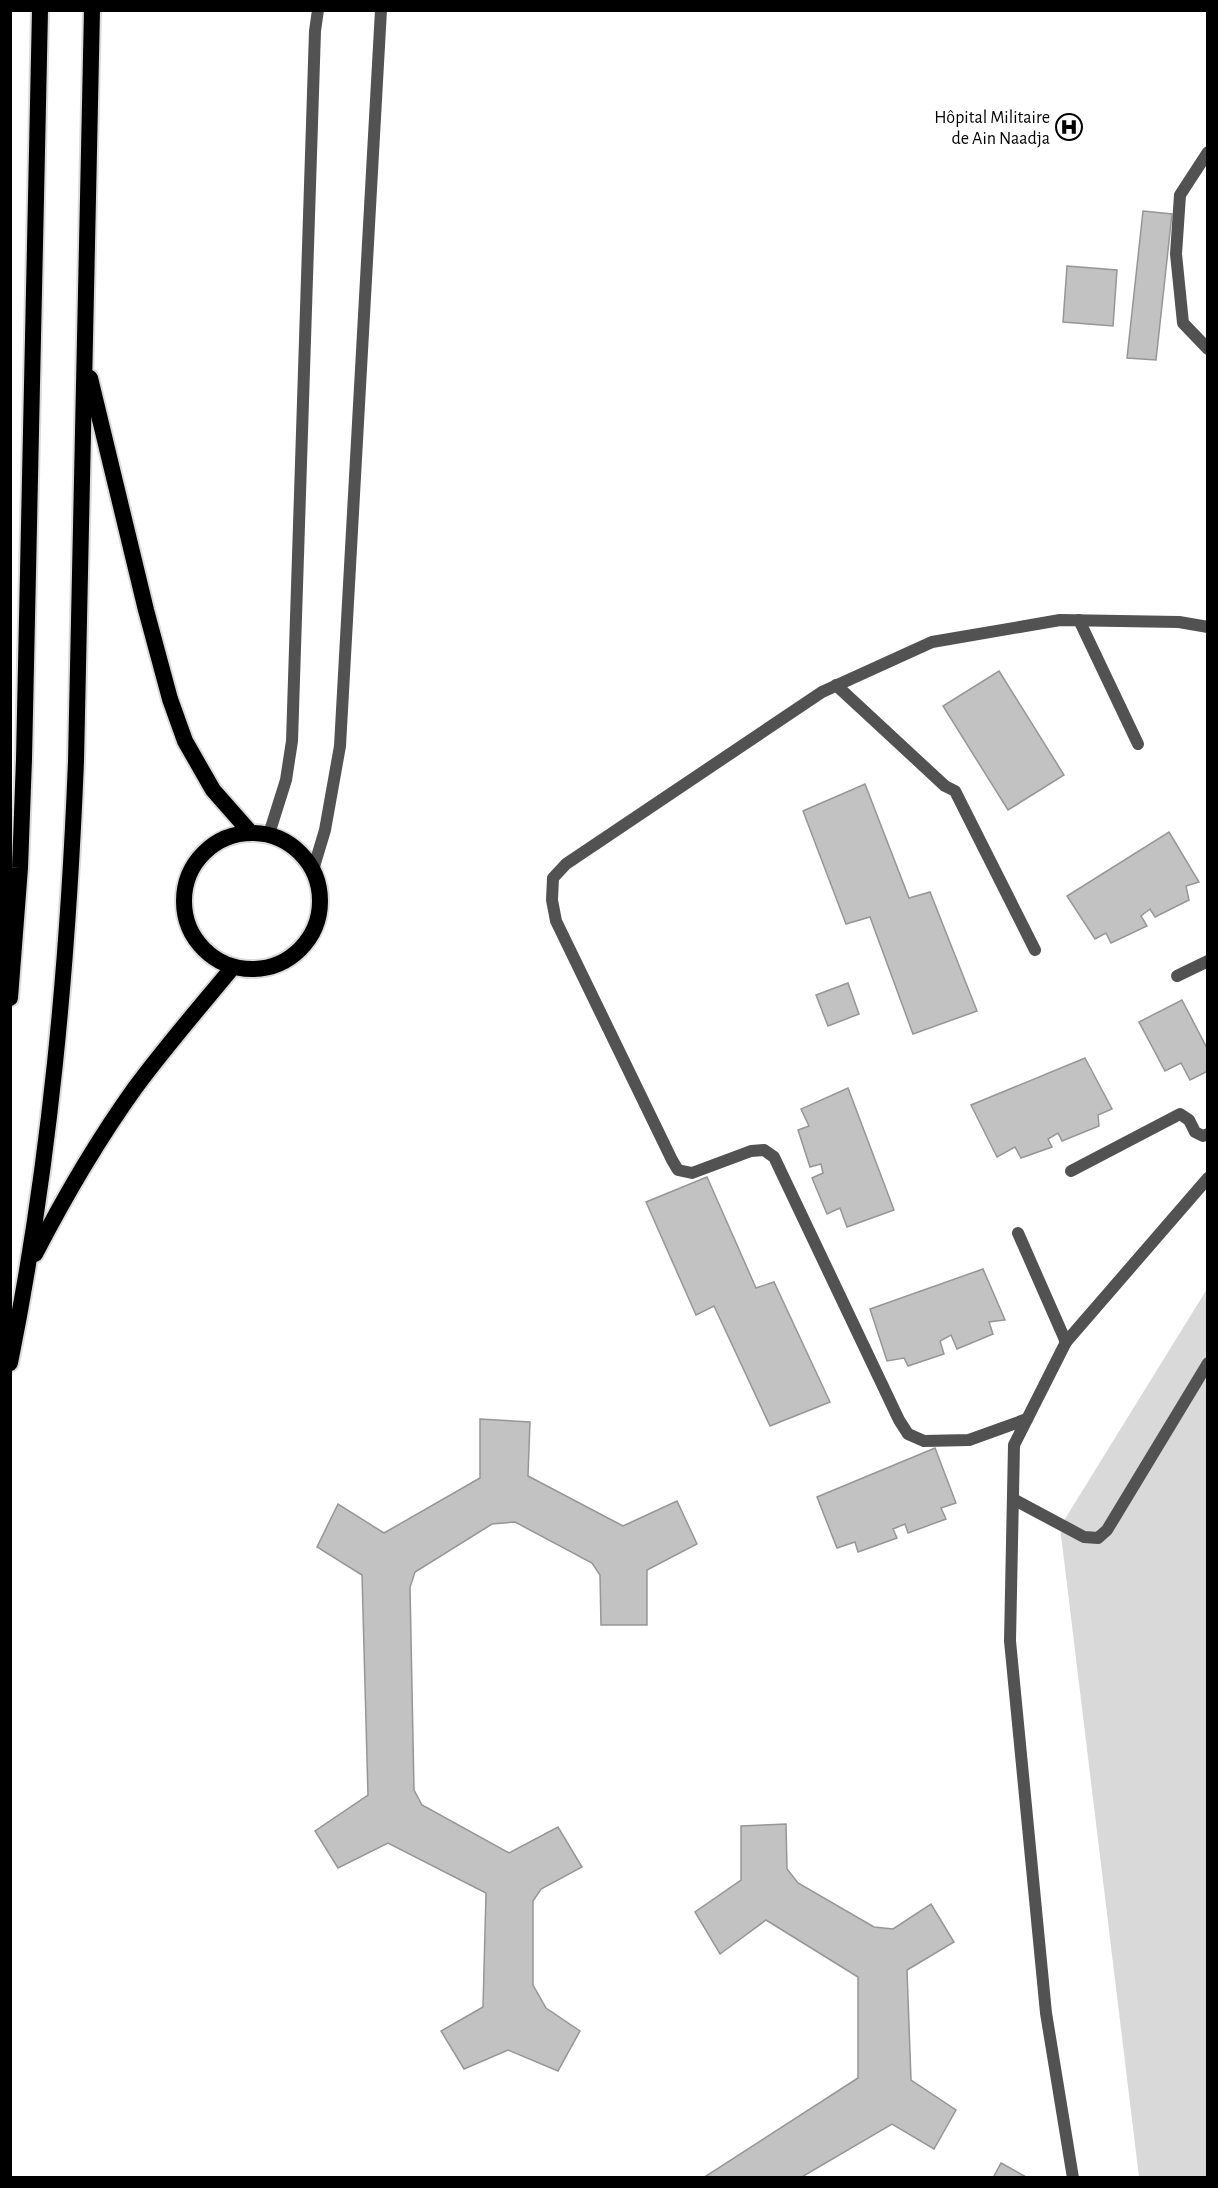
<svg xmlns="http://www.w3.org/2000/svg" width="1218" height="2188" viewBox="0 0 1218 2188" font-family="'Alegreya Sans',sans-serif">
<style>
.green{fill:#d9d9d9}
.building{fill:#c2c2c2;stroke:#969696;stroke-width:1.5}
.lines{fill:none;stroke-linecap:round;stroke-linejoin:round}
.trunk-casing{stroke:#dbdbdb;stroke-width:20}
.service{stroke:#525252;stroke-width:12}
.trunk{stroke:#000;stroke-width:16}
.labels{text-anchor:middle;stroke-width:4.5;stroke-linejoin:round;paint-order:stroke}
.poi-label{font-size:18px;fill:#000;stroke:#fff;text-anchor:end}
</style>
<rect width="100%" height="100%" fill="#fff"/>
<path class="green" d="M 1207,1289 L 1207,2177 L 1139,2177 L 1060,1527 Z"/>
<g class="building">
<path d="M 1143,211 L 1172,214 L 1156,360 L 1127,358 Z"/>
<path d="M 1067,266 L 1117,270 L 1113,326 L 1063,322 Z"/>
<path d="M 999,671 L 1064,775 L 1008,810 L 943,706 Z"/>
<path d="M 865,784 L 909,898 L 930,892 L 977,1011 L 913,1034 L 870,917 L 846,924 L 803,811 Z"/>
<path d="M 1169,832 L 1199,882 L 1186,886 L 1189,900 L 1155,917 L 1150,909 L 1141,916 L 1147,926 L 1111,943 L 1106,933 L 1095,939 L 1067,896 Z"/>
<path d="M 848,983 L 859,1014 L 828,1026 L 816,995 Z"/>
<path d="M 1182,1000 L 1208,1050 L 1208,1071 L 1190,1080 L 1181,1063 L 1165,1071 L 1139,1022 Z"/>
<path d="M 1085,1058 L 1112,1109 L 1098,1115 L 1099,1126 L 1062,1141 L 1058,1133 L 1048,1139 L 1052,1147 L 1021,1158 L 1015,1147 L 997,1157 L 971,1105 Z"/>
<path d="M 848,1088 L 894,1210 L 847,1227 L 840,1208 L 827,1214 L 812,1178 L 823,1173 L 821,1164 L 810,1167 L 798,1130 L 809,1126 L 801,1109 Z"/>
<path d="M 707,1177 L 756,1288 L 774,1282 L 830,1402 L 770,1426 L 714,1306 L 696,1315 L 646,1202 Z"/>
<path d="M 983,1269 L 1005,1320 L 989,1322 L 993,1334 L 957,1349 L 951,1335 L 940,1341 L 944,1354 L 908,1366 L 904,1358 L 887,1361 L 870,1309 Z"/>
<path d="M 480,1419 L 530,1422 L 528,1476 L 623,1526 L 677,1501 L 697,1544 L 647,1570 L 647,1625 L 601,1625 L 600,1575 L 592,1563 L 515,1522 L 492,1524 L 415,1572 L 410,1587 L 414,1790 L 422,1805 L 509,1853 L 558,1827 L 582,1867 L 541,1889 L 533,1901 L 533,1985 L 546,2008 L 580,2031 L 558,2071 L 508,2050 L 464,2069 L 441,2031 L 483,2007 L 486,1893 L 388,1843 L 338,1868 L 315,1831 L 368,1795 L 362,1575 L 317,1547 L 338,1504 L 384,1533 L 480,1478 Z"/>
<path d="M 935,1448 L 956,1503 L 941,1508 L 946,1519 L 908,1533 L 905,1524 L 893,1529 L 897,1538 L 858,1552 L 855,1542 L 837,1548 L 817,1497 Z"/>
<path d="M 786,1824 L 787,1869 L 798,1883 L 874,1927 L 893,1929 L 931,1904 L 954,1942 L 907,1970 L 911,2080 L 956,2110 L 934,2149 L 892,2124 L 800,2178 L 703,2178 L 858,2078 L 858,1977 L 766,1920 L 720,1954 L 695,1912 L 741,1880 L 741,1826 Z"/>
<path d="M 1001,2163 L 1028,2178 L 993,2178 Z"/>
</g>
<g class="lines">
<defs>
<g id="trunk">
<path d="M 90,378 L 146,610 L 170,699 L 185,741 L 213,790 L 250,832"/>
<circle cx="252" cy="901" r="68"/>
<path d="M 10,998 L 20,868 L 24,759 L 40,10"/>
<path d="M 35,1254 C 65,1196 97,1141 135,1088 C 166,1046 200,1007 233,967"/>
<path d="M 10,1363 C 50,1164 68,963 76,761 L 92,10"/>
</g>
</defs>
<use href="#trunk" class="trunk-casing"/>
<g class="service">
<path d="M 1208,152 L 1180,195 L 1176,254 L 1183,323 L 1208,349"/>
<path d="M 1079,620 L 1138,744"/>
<path d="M 836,685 L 945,786 L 955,791 L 1035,950"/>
<path d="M 269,834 L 286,780 L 292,741 L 315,31 L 318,10"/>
<path d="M 313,870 L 325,830 L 340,746 L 381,10"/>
<path d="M 1177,976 L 1208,961"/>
<path d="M 1071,1171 L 1180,1114 L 1189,1120 L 1195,1132 L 1203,1136 L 1208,1134"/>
<path d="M 1018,1233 L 1066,1342"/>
<path d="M 1027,1419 L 969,1440 L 924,1441 L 908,1434 L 899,1420 L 774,1157 L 764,1150 L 751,1151 L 692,1173 L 678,1170 L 672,1160 L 556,921 L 552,900 L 553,878 L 566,864 L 822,692 L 932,642 L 1060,620 L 1179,622 L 1208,627"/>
<path d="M 1013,1499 L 1084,1537 L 1098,1538 L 1107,1530 L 1208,1363"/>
<path d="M 1073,2178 L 1046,2013 L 1010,1641 L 1014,1445 L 1066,1342 L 1208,1178"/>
</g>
<use href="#trunk" class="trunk"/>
</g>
<defs>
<symbol id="hospital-ring" viewBox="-11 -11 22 22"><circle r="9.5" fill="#fff" stroke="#000" stroke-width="1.5"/><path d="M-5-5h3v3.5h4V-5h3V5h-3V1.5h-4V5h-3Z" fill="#000"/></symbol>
</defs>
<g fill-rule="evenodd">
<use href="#hospital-ring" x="1054" y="112" width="30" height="30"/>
</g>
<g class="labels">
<g class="poi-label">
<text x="1050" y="123">Hôpital Militaire<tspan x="1050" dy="21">de Ain Naadja</tspan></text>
</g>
</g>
<rect width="1218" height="2188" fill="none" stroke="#000000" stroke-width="24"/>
</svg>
